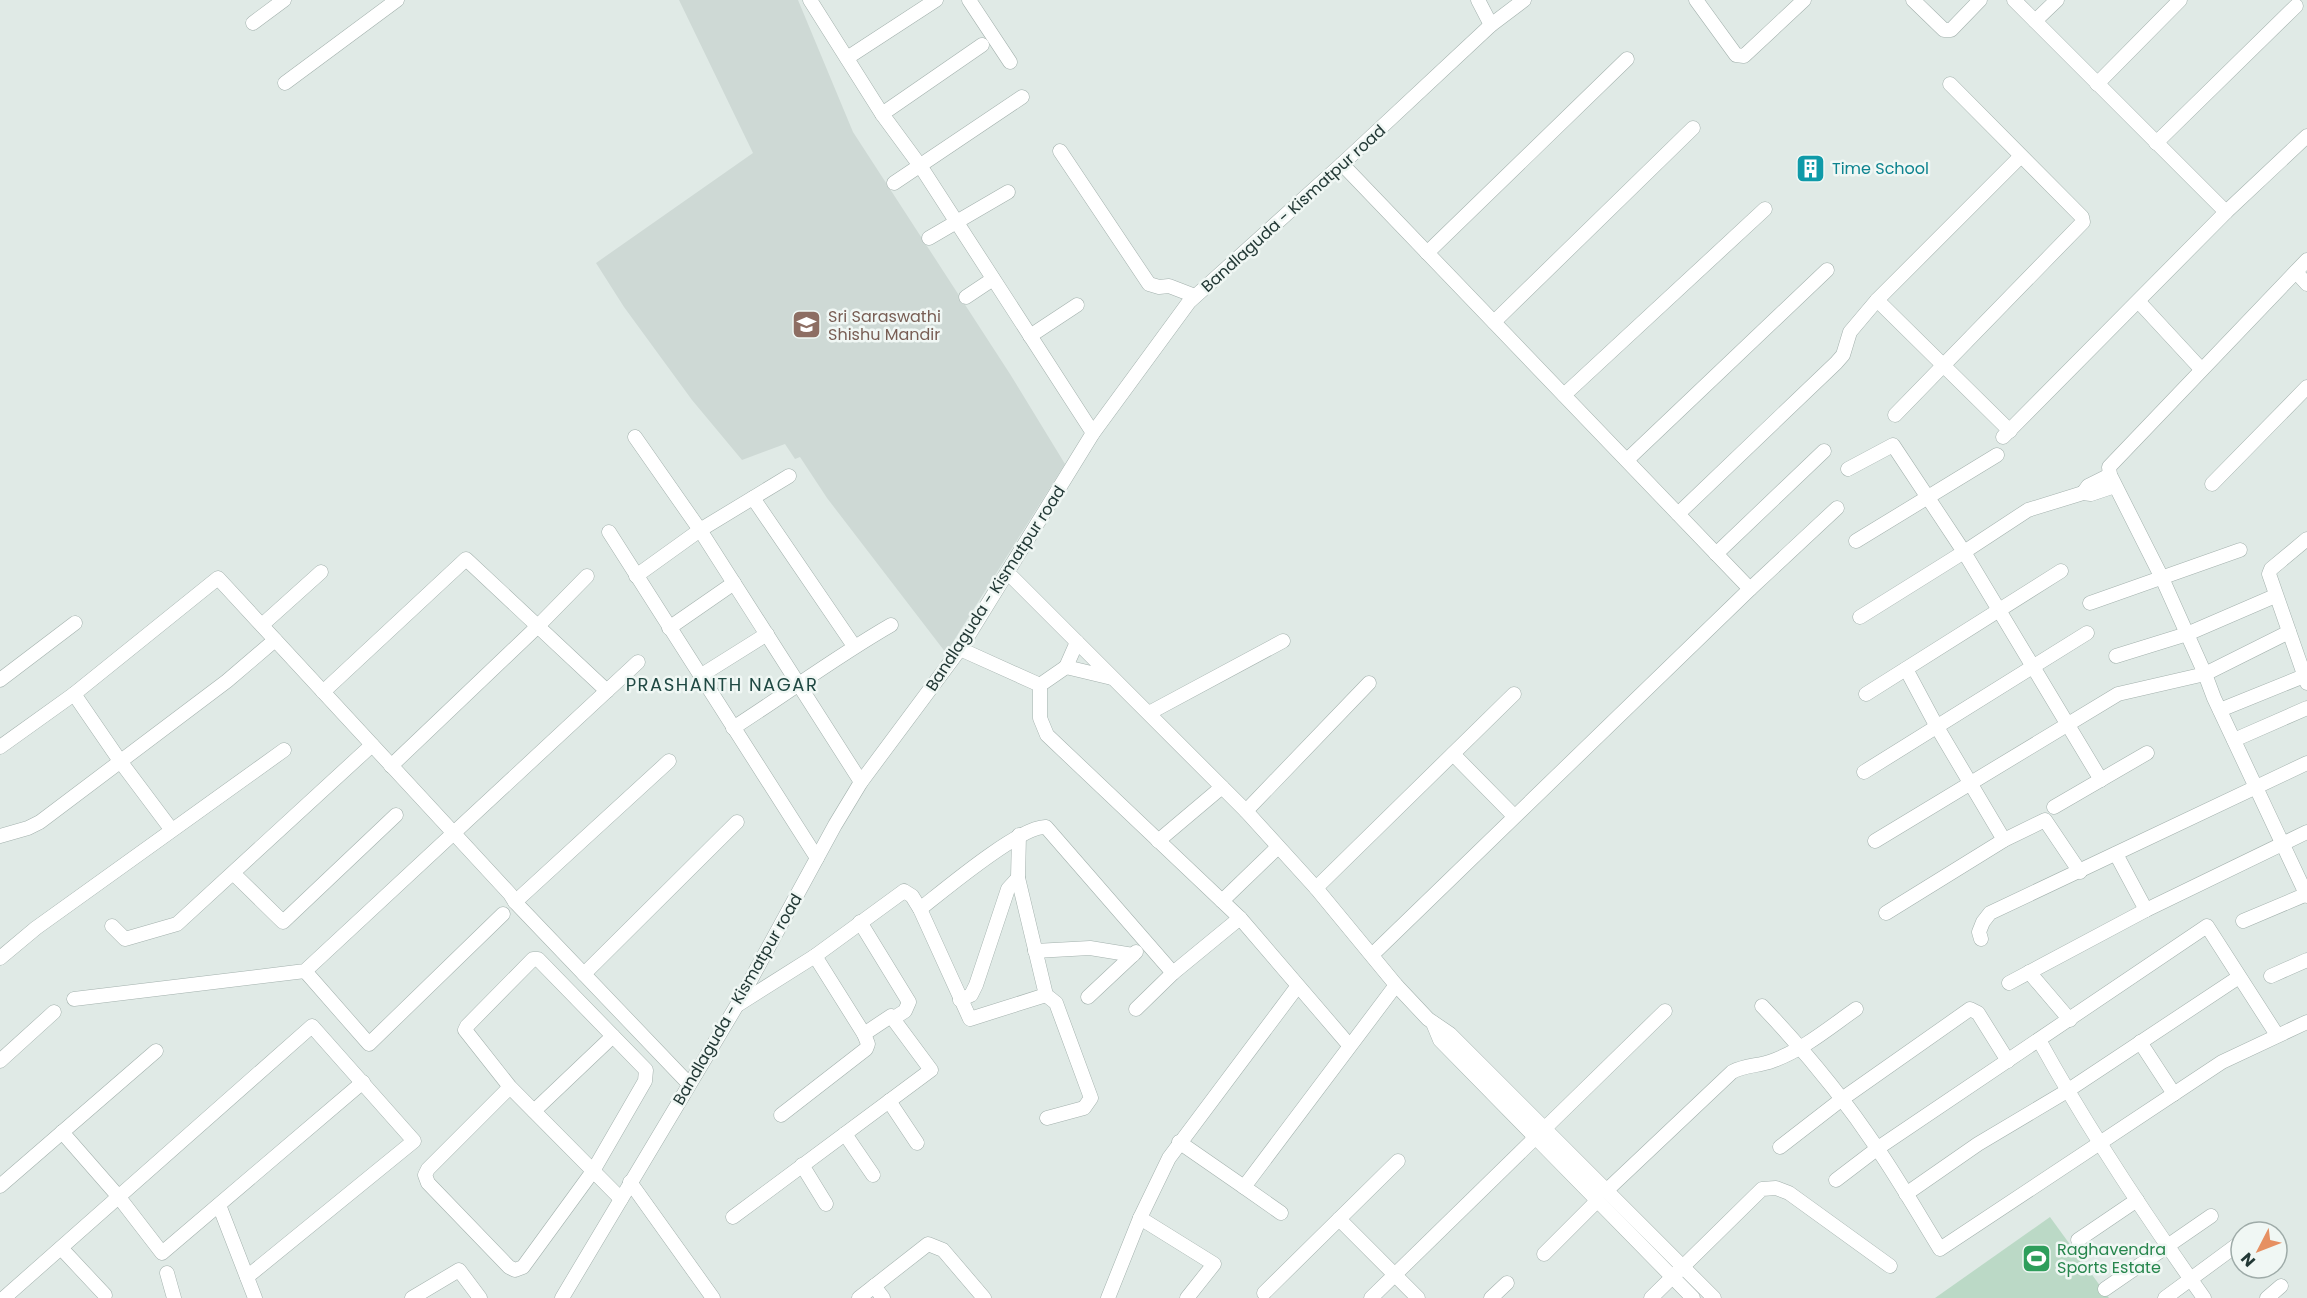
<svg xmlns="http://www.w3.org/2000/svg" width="2307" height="1298" viewBox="0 0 2307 1298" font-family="Poppins,sans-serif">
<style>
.built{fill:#ced9d5}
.green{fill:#bbd9c6}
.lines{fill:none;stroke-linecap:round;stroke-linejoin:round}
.minor-casing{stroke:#a3b1ad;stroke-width:15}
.minor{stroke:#fff;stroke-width:14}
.labels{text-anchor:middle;stroke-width:5;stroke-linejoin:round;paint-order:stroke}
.culture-label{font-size:16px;fill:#0d838f;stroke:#f0f7f4;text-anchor:start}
.street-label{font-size:16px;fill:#223835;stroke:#f0f7f4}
.education-label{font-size:16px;fill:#785e54;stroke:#f0f7f4;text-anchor:start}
.leisure-label{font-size:16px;fill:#27864d;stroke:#f0f7f4;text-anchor:start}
.neighbourhood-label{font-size:18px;letter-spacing:1.5px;fill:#204943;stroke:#f0f7f4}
</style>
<rect width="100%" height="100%" fill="#e0eae6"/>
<path class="built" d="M 679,0 L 798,0 L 853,132 L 1010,374 L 1065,464 L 946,653 L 827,498 L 800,457 L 795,459 L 785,444 L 742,460 L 692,400 L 624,307 L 596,263 L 753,153 Z"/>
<path class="green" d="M 2050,1217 L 2109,1298 L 1935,1298 Z"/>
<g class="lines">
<defs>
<g id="minor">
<path d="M 810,0 L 882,114 L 921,167 L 1093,433"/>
<path d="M 969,0 L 1010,62"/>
<path d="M 1478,0 L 1491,25"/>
<path d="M 1696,0 L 1736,55 L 1744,56 L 1804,0"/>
<path d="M 1913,0 L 1944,30 L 1951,30 L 1980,0"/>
<path d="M 2014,0 L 2226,212"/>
<path d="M 2035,21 L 2057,0"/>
<path d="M 253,23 L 284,0"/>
<path d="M 847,58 L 936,0"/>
<path d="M 285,83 L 397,0"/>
<path d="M 2097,84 L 2180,0"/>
<path d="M 882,114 L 982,45"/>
<path d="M 2156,143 L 2296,6"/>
<path d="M 1060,151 L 1149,284 L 1159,287 L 1169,286 L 1195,296"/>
<path d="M 1342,164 L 1750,589"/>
<path d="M 894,183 L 1022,97"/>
<path d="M 929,238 L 1008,192"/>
<path d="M 1427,253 L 1627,59"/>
<path d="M 2296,272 L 2307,284"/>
<path d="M 966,297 L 993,279"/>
<path d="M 2139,302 L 2201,369"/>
<path d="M 1494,322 L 1693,128"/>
<path d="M 1030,336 L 1077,305"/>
<path d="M 1564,395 L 1765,209"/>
<path d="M 1895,415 L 2083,222 L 2082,217 L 1950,84"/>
<path d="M 2010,431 L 1877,300 L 2020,157"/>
<path d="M 635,437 L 700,530 L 861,782"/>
<path d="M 2003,437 L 2226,212 L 2307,136"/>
<path d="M 1627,460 L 1827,270"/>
<path d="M 1848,469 L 1893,445 L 1964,552 L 1860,617"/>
<path d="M 2212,484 L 2307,387"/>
<path d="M 2083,493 L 2088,486 L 2110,475"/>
<path d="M 753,498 L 854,646"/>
<path d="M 1678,514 L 1836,363 L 1843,355 L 1850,332 L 1877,300"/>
<path d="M 609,532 L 817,858"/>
<path d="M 2307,539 L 2271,569 L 2269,574 L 2307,683"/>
<path d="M 1856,541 L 1997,455"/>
<path d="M 1716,554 L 1824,451"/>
<path d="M 1008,573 L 1246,811 L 1316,888 L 1396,985 L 1428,1019 L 1450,1034 L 1714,1298"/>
<path d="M 636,576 L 700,530 L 789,476"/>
<path d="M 2090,603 L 2240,550"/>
<path d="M 262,625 L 321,572"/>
<path d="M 669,628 L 734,583"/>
<path d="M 2289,632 L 2205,674 L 2214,698 L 2307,896"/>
<path d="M 1077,642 L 1066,667 L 1112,678"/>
<path d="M 960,649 L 1040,685 L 1040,718 L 1047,735 L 1240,918 L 1349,1045"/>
<path d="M 2116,656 L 2187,634 L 2275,596"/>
<path d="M 1906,669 L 1937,727 L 2004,840"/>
<path d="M 700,676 L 767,634"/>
<path d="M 0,680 L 75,623"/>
<path d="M 1040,685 L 1066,667"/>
<path d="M 323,692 L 466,559 L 607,691"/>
<path d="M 1866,694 L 2061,571"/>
<path d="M 2220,710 L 2304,676"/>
<path d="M 1149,713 L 1283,641"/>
<path d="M 733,728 C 786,694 837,656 891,625"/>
<path d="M 2234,740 L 2307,708"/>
<path d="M 0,747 L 74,694"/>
<path d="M 1453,754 L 1514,816"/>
<path d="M 391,766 L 538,626 L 587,576"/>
<path d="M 1864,772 L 2087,633"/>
<path d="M 2101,780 L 1964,552 L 2028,510 L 2083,493 L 2091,494 L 2115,486"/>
<path d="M 2054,807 L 2147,753"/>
<path d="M 1246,811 L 1369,683"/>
<path d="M 171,829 L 120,761 L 74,694 L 218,578 L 510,894 L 515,902 L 689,1084"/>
<path d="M 1019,835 L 1018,878 L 1046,995 L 1056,1003 L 1091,1098 L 1084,1108 L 1047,1118"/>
<path d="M 0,836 L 28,828 L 40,822 L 227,681 L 275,640"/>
<path d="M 1158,841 L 1222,787"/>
<path d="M 1875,841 L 2118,694 L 2205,674 L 2162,578 L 2110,475 L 2109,467 L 2307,260"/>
<path d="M 2116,854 L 2146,910"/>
<path d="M 234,874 L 283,922 L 396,815"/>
<path d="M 1316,888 L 1514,694"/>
<path d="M 1222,901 L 1278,847"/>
<path d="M 515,902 L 669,761"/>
<path d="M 920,909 C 943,891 1021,825 1046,827 L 1173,973"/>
<path d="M 1886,913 L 2004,840 L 2045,820 L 2080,872"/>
<path d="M 2243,921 L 2307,894"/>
<path d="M 860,922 L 909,1002 L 905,1011 L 894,1018"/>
<path d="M 112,926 L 125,939 L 177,924 L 372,745"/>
<path d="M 1981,939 L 1979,932 L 1983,922 L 1990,913 L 2307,763"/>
<path d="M 1035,951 L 1090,948 L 1133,955"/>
<path d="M 1373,954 L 1750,589 L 1837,508"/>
<path d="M 0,958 L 36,928 L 284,750"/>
<path d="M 305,971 L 369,1044 L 503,914"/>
<path d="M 2029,972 L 2070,1020"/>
<path d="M 584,974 L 737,822"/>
<path d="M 2271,976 L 2307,960"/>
<path d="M 2009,983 L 2146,910 L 2307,832"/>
<path d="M 1088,997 L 1136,952"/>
<path d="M 74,999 L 305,971 L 638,662"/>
<path d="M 960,1000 L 971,995 L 976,985 L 1008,889 L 1018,878"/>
<path d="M 739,1004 L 815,956 L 904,891 L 912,896 L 920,909 L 970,1019 L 1046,995"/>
<path d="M 1762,1006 C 1804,1050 1843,1097 1877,1148 C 1899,1180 1919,1215 1940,1249 L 2222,1062 L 2307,1022"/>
<path d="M 1136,1009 L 1173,973 L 1240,918"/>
<path d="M 1433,1023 L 1440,1040 L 1693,1298"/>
<path d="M 2039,1040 C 2088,1129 2145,1215 2204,1298"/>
<path d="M 2140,1042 L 2174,1094"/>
<path d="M 0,1061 L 54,1012"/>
<path d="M 510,1087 L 465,1030 L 467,1026 L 533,959 L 538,959 L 646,1070 L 645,1081 L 593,1171 L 523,1267 L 515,1270 L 509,1267 L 428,1183 L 425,1175 L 428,1169 L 510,1087 L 621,1199"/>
<path d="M 889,1101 L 917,1143"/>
<path d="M 534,1111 L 613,1036"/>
<path d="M 781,1115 L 866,1049 L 868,1044 L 864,1034"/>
<path d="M 62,1132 L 118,1196 L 162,1253 L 363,1082"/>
<path d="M 845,1134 L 873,1175"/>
<path d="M 1179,1142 L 1244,1187 L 1396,985"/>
<path d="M 1780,1147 L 1842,1099 L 1970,1009 L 1978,1013 L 2008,1061"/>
<path d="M 802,1165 L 826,1204"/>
<path d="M 1836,1180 L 1878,1148 L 2207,926 L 2277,1035"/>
<path d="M 630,1182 L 713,1298"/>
<path d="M 0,1186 L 156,1051"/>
<path d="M 1244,1187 L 1281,1213"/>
<path d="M 1606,1191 L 1732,1072 C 1745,1065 1759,1066 1772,1061 C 1803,1050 1830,1027 1856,1009"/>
<path d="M 1906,1194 L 1978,1144 L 2067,1091 L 2239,977"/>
<path d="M 219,1205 L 255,1298"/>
<path d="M 733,1217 L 931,1070 L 891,1016 L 864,1034 L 815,956"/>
<path d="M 1140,1218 L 1214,1264 L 1187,1298"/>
<path d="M 1339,1219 L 1418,1298"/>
<path d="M 2078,1240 L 2137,1200"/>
<path d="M 61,1248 L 105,1295"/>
<path d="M 1544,1254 L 1597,1201"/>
<path d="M 167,1273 L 174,1298"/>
<path d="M 874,1286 L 883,1298"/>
<path d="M 2105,1289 L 2211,1216"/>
<path d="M 1264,1293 L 1398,1161"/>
<path d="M 4,1298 L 312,1026 L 414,1141 L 247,1277"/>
<path d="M 412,1298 L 459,1270 L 480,1298"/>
<path d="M 562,1298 L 737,1005 L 835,825 L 861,782 L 960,649 L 1093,433 L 1189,302 L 1342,164 L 1491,25 L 1524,0"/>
<path d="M 859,1298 L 928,1244 L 943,1250 L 984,1298"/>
<path d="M 1108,1298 L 1140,1218 L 1169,1158 L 1297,987"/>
<path d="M 1371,1298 L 1665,1011"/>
<path d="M 1491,1298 L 1507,1283"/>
<path d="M 1651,1298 L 1762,1189 L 1776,1188 L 1789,1193 L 1890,1266"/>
<path d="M 2165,1298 L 2241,1242"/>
<path d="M 2267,1298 L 2281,1286"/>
</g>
</defs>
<use href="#minor" class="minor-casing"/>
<use href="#minor" class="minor"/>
</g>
<defs>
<symbol id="building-square" viewBox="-11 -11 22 22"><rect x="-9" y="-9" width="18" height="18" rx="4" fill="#0f9aa8" stroke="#f0f7f4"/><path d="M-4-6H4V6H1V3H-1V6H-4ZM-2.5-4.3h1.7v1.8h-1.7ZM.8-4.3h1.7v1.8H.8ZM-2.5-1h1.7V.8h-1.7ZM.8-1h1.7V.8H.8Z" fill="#fff"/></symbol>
<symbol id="school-square" viewBox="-11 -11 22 22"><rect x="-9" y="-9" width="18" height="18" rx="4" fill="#8d6e63" stroke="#f0f7f4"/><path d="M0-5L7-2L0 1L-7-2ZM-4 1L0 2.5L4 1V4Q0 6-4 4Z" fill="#fff"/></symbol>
<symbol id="stadium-square" viewBox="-11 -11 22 22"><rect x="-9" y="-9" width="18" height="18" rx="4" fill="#2e9e5b" stroke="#f0f7f4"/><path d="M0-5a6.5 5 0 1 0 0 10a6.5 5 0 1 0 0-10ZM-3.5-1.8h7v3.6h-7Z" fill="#fff"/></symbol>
</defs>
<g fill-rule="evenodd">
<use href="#building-square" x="1794" y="152" width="33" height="33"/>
<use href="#school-square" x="790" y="308" width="33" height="33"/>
<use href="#stadium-square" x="2020" y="1242" width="33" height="33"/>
</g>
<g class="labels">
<g class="culture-label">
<text x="1832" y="174">Time School</text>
</g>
<g class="street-label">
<text transform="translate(1293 208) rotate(-42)" y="6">Bandlaguda - Kismatpur road</text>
<text transform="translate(995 588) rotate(-57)" y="6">Bandlaguda - Kismatpur road</text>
<text transform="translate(737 999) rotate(-60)" y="6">Bandlaguda - Kismatpur road</text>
</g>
<g class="education-label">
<text x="828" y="322">Sri Saraswathi<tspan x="828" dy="18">Shishu Mandir</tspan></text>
</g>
<g class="leisure-label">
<text x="2057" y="1255">Raghavendra<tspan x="2057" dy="18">Sports Estate</tspan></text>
</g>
<g class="neighbourhood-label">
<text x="722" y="691">PRASHANTH NAGAR</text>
</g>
</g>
<g transform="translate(2259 1250) rotate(228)"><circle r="28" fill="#f0f7f4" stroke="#9eaba8" stroke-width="1.5"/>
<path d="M0-4.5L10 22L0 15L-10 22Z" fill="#e69062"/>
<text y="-9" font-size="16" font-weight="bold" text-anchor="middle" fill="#223835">N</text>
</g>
</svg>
